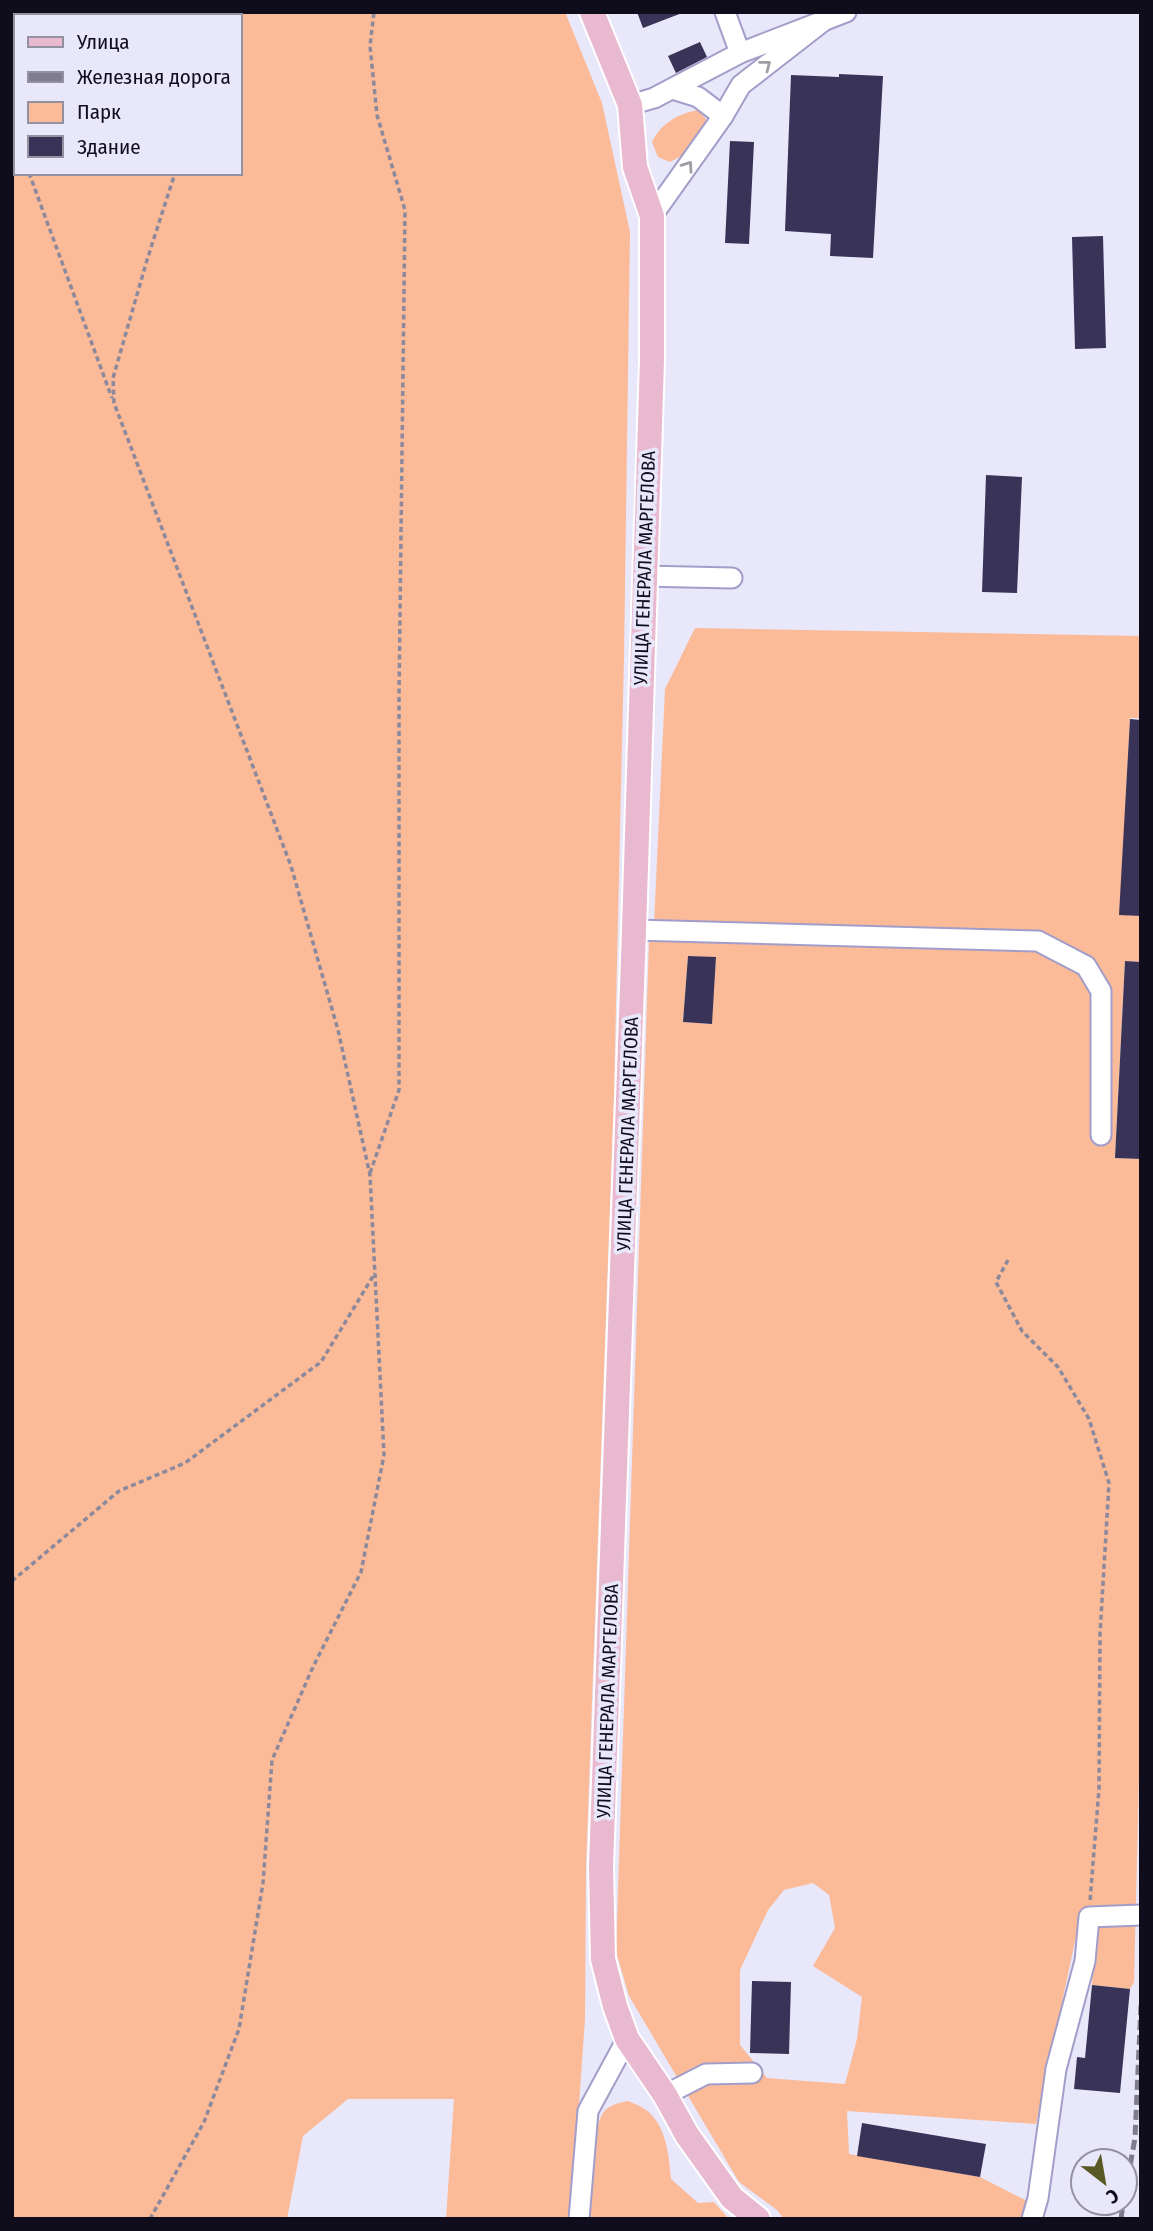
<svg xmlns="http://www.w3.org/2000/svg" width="1153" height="2231" viewBox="0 0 1153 2231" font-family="'Fira Sans Condensed',sans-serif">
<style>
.green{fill:#fbba98;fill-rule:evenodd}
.building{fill:#383357}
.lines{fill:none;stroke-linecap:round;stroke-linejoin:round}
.minor-casing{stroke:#a29ec9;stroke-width:23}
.major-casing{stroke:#fff;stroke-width:28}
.path{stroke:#8b899b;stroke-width:3.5;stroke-dasharray:5 3.5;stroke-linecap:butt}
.minor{stroke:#fff;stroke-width:19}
.major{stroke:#e9b9d0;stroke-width:24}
.rail{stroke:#7e7c8d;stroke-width:5;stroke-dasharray:10 5;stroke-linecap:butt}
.oneway{stroke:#9f9ea4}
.labels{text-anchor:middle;stroke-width:7;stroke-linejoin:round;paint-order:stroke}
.street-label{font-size:19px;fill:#0f0d1c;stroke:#e9e7fa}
</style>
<rect width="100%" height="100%" fill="#e9e7fa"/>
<g class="green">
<path d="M 12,12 L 565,12 L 602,103 L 630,232 L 624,656 L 614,1094 L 586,1869 L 585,2019 L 571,2219 L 446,2219 L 454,2099 L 348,2099 L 303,2136 L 287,2219 L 12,2219 ZM 16,16 L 240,16 L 240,173 L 16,173 Z"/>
<path d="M 698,110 L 706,119 C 701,141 690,152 670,162 L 658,157 L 652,142 C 661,123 678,114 698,110 Z"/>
<path d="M 695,628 L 1141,636 L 1141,718 L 1130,718 L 1120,914 L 1141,916 L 1141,962 L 1125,961 L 1115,1158 L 1141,1159 L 1141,1696 L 1134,1982 L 1130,1989 L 1092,1985 L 1095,1927 L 1080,1918 L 1036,2124 L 847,2111 L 849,2154 L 980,2177 L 1029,2202 L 1025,2219 L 784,2219 L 777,2210 L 739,2182 L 629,1996 L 616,1952 L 649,940 L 654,924 L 665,689 ZM 688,956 L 716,958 L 711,1024 L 683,1022 ZM 813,1883 L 829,1895 L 835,1928 L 813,1966 L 862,1997 L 857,2039 L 845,2084 L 767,2078 L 740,2045 L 740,1970 L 768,1910 L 784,1890 Z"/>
<path d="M 628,2101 C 632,2103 639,2105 643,2108 C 666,2122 669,2155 671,2179 L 698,2203 L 714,2202 L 729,2219 L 588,2219 C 589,2198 592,2128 603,2113 C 608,2105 619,2103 628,2101 Z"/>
</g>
<g class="building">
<path d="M 637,12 L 682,12 L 682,13 L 643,28 Z"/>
<path d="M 700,42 L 707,57 L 676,73 L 668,56 Z"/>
<path d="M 839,74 L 883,76 L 873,258 L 830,256 L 831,234 L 785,231 L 791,75 L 839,77 Z"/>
<path d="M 730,141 L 754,142 L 749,244 L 725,243 Z"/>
<path d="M 1103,236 L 1106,348 L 1075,349 L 1072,237 Z"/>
<path d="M 986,475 L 1022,477 L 1017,593 L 982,592 Z"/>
<path d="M 1130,719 L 1141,720 L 1141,916 L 1119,915 Z"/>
<path d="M 688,956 L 716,957 L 712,1024 L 683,1022 Z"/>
<path d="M 1125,961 L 1141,962 L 1141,1159 L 1115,1158 Z"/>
<path d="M 752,1981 L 791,1982 L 789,2054 L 750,2053 Z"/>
<path d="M 1092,1985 L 1130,1989 L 1120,2093 L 1074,2089 L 1077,2057 L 1085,2058 Z"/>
<path d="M 862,2123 L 986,2144 L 980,2177 L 857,2156 Z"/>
</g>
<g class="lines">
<defs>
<g id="minor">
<path d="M 725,12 L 740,53"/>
<path d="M 672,89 L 698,97 L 723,116"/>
<path d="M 630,105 L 654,98 L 740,53 L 846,12"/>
<path d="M 652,216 L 723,116 L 741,85 L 826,19"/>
<path d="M 643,576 L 732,578"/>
<path d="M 634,930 L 1038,941 L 1086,966 L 1101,991 L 1101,1135"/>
<path d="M 665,2095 L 706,2074 L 752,2073"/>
<path d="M 579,2219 L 588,2111 L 627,2039"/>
<path d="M 1032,2219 L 1038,2198 L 1056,2069 L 1085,1961 L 1089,1917 L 1141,1915"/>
</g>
<path id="major" d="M 592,12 L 630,105 L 635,167 L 652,216 L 652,360 L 634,930 L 601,1866 L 603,1959 L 615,2006 L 627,2039 L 665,2095 L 687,2135 L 732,2198 L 758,2219"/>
</defs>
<use href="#minor" class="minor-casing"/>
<use href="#major" class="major-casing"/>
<g class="path">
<path d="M 221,16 L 222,12"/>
<path d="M 12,127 L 16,137"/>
<path d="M 29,173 L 112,398"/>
<path d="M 370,1173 L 399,1090 L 399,696 L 405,210 L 377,115 L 370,46 L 374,12"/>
<path d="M 1008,1260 L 996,1282 L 1022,1331 L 1058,1367 L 1089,1419 L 1109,1483 L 1100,1634 L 1099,1789 L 1090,1901"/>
<path d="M 12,1581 L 119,1491 L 185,1463 L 321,1362 L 375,1273"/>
<path d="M 150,2219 L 204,2122 L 239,2029 L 263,1883 L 272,1760 L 313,1667 L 361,1572 L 384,1455 L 370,1175 L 338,1030 L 291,866 L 114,403 L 113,378 L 147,260 L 175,173"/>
</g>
<use href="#minor" class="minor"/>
<use href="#major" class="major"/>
<g class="rail">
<path d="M 1125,2194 L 1135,2138 L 1141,2004"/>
<path d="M 1121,2219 L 1123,2203"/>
</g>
</g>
<defs><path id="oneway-chevron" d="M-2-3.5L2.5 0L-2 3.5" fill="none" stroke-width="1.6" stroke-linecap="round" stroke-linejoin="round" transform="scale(1.75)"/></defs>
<g class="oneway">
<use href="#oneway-chevron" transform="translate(766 65) rotate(-38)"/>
<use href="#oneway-chevron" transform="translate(688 166) rotate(-55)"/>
</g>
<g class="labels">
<g class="street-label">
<text transform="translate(644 568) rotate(-88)" y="7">УЛИЦА ГЕНЕРАЛА МАРГЕЛОВА</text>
<text transform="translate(627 1134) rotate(-88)" y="7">УЛИЦА ГЕНЕРАЛА МАРГЕЛОВА</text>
<text transform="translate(607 1701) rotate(-88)" y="7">УЛИЦА ГЕНЕРАЛА МАРГЕЛОВА</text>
</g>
</g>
<rect width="1153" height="2231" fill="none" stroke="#0f0d1c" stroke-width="28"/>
<rect x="14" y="14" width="228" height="161" fill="#e9e7fa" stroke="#9290a1" stroke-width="2"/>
<rect x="28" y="37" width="35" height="10" fill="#e9b9d0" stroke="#9290a1" stroke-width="2"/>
<text x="77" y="49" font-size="21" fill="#0f0d1c">Улица</text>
<rect x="28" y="72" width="35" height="10" fill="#7e7c8d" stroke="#9290a1" stroke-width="2"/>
<text x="77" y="84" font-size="21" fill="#0f0d1c">Железная дорога</text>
<rect x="28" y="102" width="35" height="21" fill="#fbba98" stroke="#9290a1" stroke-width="2"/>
<text x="77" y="119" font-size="21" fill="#0f0d1c">Парк</text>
<rect x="28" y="136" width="35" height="21" fill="#383357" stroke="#9290a1" stroke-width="2"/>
<text x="77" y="154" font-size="21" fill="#0f0d1c">Здание</text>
<g transform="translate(1104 2182) rotate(149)"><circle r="33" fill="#e9e7fa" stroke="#9290a1" stroke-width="2"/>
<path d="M0-5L12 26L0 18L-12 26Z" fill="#595926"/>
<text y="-10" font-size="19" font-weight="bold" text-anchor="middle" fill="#0f0d1c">С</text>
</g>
</svg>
